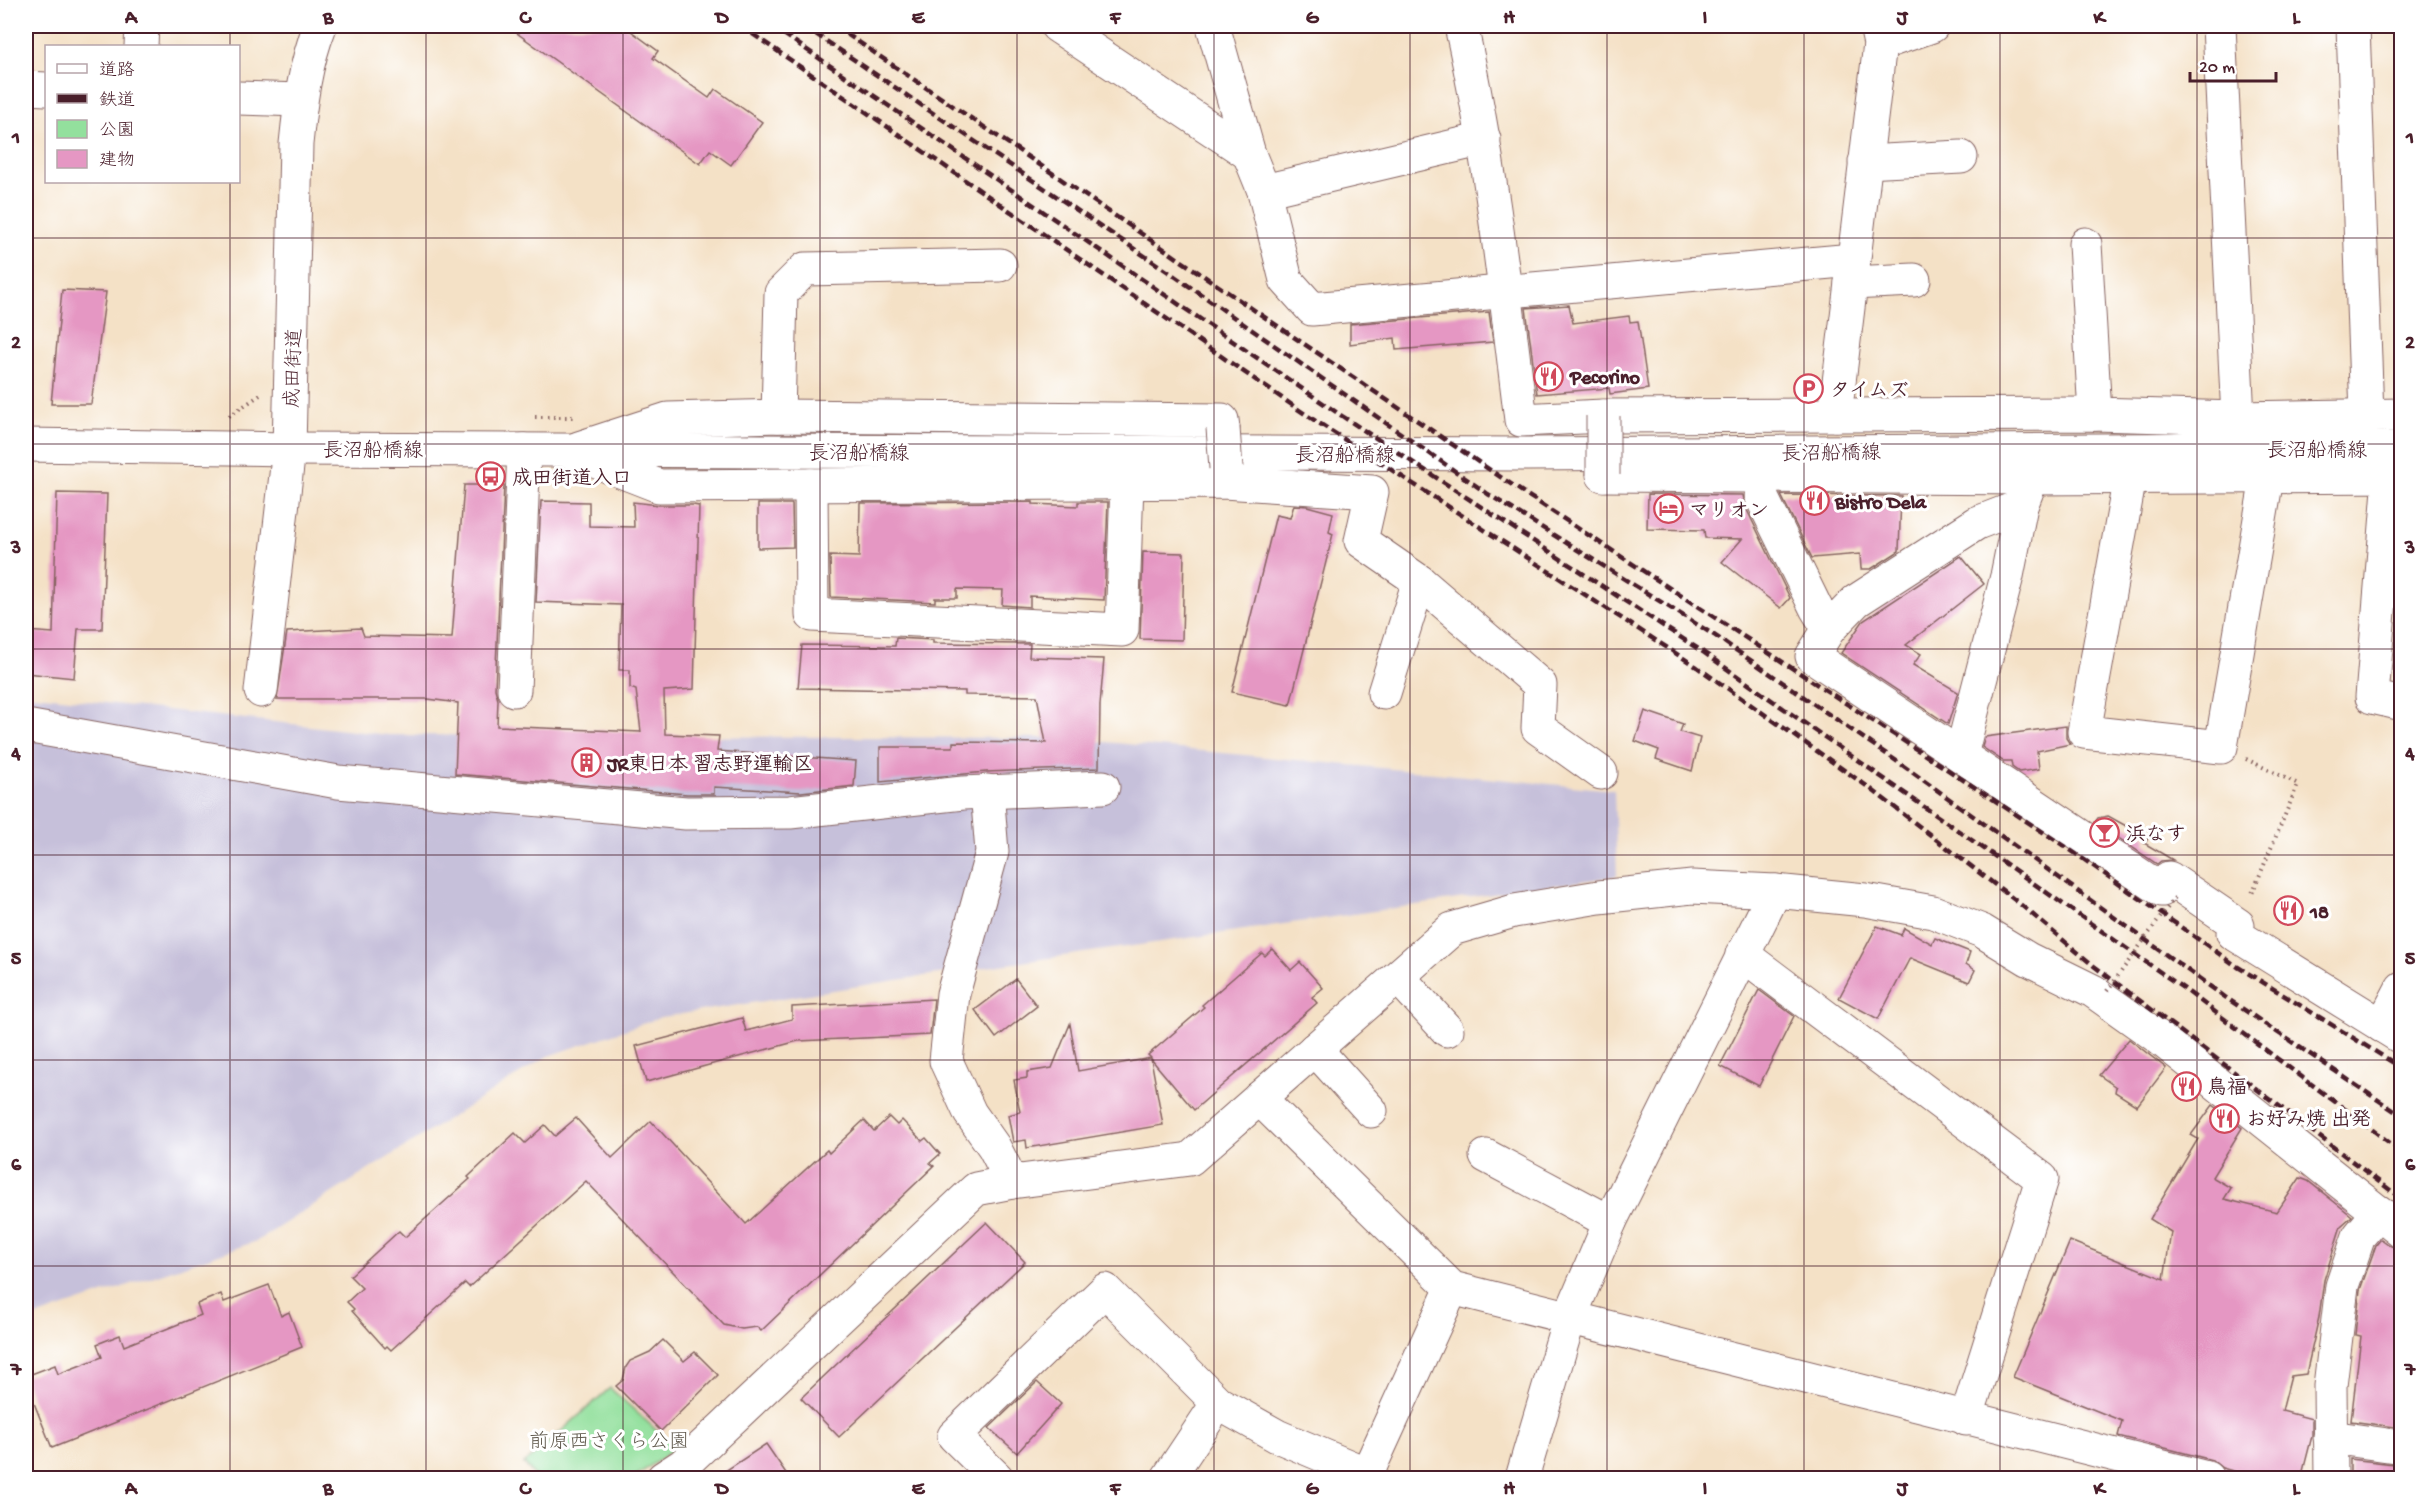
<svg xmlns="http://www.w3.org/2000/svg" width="2427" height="1504" viewBox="0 0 2427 1504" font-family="'Gochi Hand','Klee One',sans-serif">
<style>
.industrial{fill:#c6c0da}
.green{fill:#93e09d;stroke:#6e8064;stroke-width:1.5}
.building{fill:#e597c3}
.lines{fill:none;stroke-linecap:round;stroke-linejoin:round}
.minor-casing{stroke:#866361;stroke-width:35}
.major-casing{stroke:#866361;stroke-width:35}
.highway-casing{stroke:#866361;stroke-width:35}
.path{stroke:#866361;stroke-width:4;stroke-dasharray:1.5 4.5;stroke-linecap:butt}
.minor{stroke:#fff;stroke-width:33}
.major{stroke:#fff;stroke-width:33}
.highway{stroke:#fff;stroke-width:33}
.rail{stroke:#4a1f2b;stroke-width:4.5;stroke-dasharray:9 4.5;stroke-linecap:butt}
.minor-bridge-casing{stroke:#866361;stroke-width:35;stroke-linecap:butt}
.path-bridge{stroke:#866361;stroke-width:4;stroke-dasharray:1.5 4.5;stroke-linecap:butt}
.minor-bridge{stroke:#fff;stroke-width:33}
.grid{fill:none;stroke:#4a1f2b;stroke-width:1.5;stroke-opacity:0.55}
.labels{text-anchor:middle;stroke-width:6;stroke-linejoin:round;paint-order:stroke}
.street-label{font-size:20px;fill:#4a1f2b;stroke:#fff}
.poi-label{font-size:20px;font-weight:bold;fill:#4a1f2b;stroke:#fff;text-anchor:start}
.park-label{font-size:20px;fill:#60594d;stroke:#fff}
.neatline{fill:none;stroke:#4a1f2b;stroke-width:2}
.grid-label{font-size:20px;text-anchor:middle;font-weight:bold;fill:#4a1f2b}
</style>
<rect width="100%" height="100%" fill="#fff"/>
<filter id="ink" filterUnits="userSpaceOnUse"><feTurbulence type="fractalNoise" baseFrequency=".0167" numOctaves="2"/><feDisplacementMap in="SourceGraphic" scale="12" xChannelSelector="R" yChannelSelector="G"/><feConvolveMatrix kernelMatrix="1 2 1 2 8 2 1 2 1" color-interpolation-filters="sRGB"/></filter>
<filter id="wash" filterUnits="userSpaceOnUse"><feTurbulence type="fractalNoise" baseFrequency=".008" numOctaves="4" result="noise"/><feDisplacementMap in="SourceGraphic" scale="24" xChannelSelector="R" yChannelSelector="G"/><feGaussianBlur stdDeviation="1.35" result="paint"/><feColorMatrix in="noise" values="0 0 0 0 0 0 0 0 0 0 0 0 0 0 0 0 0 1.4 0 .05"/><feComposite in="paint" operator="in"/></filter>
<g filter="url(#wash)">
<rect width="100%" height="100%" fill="#f4e1c6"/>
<path class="industrial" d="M 26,694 L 389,735 L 1063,738 L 1614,790 L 1617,876 L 897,980 L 662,1017 L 546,1057 L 257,1241 L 26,1320 Z"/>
<path class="green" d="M 610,1388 L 676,1448 L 633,1478 L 537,1478 L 524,1464 Z"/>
<g id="blocks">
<g class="building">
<path d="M 507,26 L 624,26 L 658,51 L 653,58 L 709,98 L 715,89 L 762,122 L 731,165 L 710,150 L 700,164 Z"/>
<path d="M 62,290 L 106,292 L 91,404 L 51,404 Z"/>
<path d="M 1569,305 L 1573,323 L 1629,316 L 1630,322 L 1638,321 L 1648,389 L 1610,394 L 1609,388 L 1537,394 L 1526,308 Z"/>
<path d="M 1489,312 L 1493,342 L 1396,350 L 1395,338 L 1350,344 L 1350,324 Z"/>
<path d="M 464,485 L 504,485 L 495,689 L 498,700 L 497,726 L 641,732 L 636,690 L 630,688 L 630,670 L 619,670 L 621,605 L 536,602 L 541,501 L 589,502 L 589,526 L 634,527 L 633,502 L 659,505 L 693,505 L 699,506 L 694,689 L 664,691 L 665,734 L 719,736 L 717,751 L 856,761 L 854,786 L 801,792 L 714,787 L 714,794 L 687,794 L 455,774 L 458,703 L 428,699 L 277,699 L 287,632 L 361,628 L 364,636 L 452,638 Z"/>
<path d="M 57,493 L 107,494 L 102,629 L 78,629 L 74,678 L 26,673 L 26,631 L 53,633 Z"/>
<path d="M 1648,494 L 1743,495 L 1745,506 L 1790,598 L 1781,608 L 1722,562 L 1742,539 L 1705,538 L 1704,530 L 1647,529 Z"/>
<path d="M 1781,495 L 1901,496 L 1899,551 L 1871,569 L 1861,569 L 1860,554 L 1812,558 Z"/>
<path d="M 1033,502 L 1033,504 L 1078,506 L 1078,502 L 1108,502 L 1104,600 L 1030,596 L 1030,607 L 1002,605 L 1003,590 L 957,589 L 957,598 L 935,598 L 935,602 L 831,597 L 830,556 L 859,557 L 860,503 Z"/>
<path d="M 758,504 L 792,504 L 793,547 L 758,548 Z"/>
<path d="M 1294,505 L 1307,506 L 1333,513 L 1329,532 L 1333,534 L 1290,705 L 1232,692 L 1276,515 L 1290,518 Z"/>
<path d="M 1143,552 L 1184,553 L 1182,640 L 1140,639 Z"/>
<path d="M 1961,556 L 1984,584 L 1906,645 L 1921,654 L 1913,665 L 1958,692 L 1948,724 L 1841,653 L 1863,621 Z"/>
<path d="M 896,638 L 933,640 L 933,643 L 1030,644 L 1029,657 L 1104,659 L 1100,705 L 1099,768 L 986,772 L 880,782 L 880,747 L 953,747 L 953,742 L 1046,743 L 1037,696 L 965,695 L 965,691 L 798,688 L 802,645 L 895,646 Z"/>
<path d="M 1645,711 L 1683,724 L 1680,732 L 1700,738 L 1692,771 L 1656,759 L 1659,750 L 1635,741 Z"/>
<path d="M 2066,726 L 2066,738 L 2070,744 L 2037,751 L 2039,769 L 2019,772 L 2012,767 L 2011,761 L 2003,761 L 1982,747 L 1985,737 Z"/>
<path d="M 2108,816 L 2148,838 L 2144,843 L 2173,860 L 2161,861 L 2157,864 L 2095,822 L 2098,818 Z"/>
<path d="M 1877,926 L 1901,935 L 1904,928 L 1932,944 L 1935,938 L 1970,952 L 1966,964 L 1975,970 L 1969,982 L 1910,958 L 1878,1019 L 1839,998 Z"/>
<path d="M 1272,949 L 1291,970 L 1300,962 L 1323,988 L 1312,997 L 1317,1003 L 1194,1110 L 1151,1059 L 1163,1125 L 1027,1148 L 1026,1140 L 1013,1142 L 1008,1115 L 1020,1112 L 1014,1080 L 1027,1078 L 1027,1072 L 1052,1068 L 1070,1024 L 1078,1071 L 1151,1058 L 1148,1055 L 1204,1007 L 1202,1005 L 1262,953 L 1265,956 Z"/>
<path d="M 1016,979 L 1037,1006 L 996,1038 L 975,1010 Z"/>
<path d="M 1759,990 L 1794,1016 L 1759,1086 L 1720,1066 Z"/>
<path d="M 934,999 L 930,1035 L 798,1041 L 646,1082 L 636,1046 L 742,1018 L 746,1031 L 792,1019 L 792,1007 Z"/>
<path d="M 2129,1039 L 2166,1068 L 2137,1106 L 2115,1092 L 2116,1087 L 2099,1075 Z"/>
<path d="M 2213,1105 L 2242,1128 L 2212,1177 L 2231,1188 L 2224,1199 L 2277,1212 L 2300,1178 L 2308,1181 L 2352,1216 L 2341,1226 L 2324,1280 L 2319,1317 L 2306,1374 L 2291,1376 L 2282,1411 L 2312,1419 L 2312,1436 L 2301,1479 L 2262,1479 L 2222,1468 L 2212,1460 L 2118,1436 L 2122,1421 L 2013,1377 L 2070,1241 L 2164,1279 L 2171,1232 L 2150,1219 L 2198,1139 L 2191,1135 Z"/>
<path d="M 889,1117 L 897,1125 L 902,1120 L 922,1141 L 926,1138 L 940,1154 L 930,1163 L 934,1166 L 761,1331 L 757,1327 L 742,1329 L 724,1325 L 586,1181 L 469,1287 L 465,1283 L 391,1350 L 387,1346 L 385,1348 L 352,1311 L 354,1309 L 347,1302 L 362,1288 L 350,1276 L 399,1231 L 405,1237 L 470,1179 L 468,1177 L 515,1133 L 525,1143 L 545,1125 L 555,1136 L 576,1118 L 612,1158 L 651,1121 L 746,1224 L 827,1150 L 829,1153 L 864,1120 L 874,1131 Z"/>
<path d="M 987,1222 L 1025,1262 L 839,1437 L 801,1398 Z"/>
<path d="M 2381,1239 L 2391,1246 L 2402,1249 L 2402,1428 L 2351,1421 L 2361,1336 L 2355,1335 L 2360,1290 L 2376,1245 Z"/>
<path d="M 269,1285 L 281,1316 L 289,1312 L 302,1347 L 52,1448 L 26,1383 L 26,1376 L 55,1365 L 58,1374 L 102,1357 L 97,1344 L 120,1335 L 124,1346 L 201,1315 L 197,1304 L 221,1294 L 224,1302 Z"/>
<path d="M 663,1340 L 684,1361 L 695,1352 L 718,1375 L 661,1431 L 616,1386 L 623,1380 L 626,1367 L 630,1361 L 650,1352 Z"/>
<path d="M 1037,1382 L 1061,1404 L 1017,1453 L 989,1428 Z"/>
<path d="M 766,1444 L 790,1479 L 713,1479 Z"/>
<path d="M 2350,1459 L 2402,1465 L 2402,1479 L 2350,1479 Z"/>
</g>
</g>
</g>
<g filter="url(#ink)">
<use href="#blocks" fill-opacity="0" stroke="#866361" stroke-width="1.5"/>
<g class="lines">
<defs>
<g id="minor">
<path d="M 1057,26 L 1249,154"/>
<path d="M 1213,26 L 1249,154 L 1264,191 L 1286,280 L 1312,309 L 1853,260"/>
<path d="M 1461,26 C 1490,155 1505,288 1521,420 L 1603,416 L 2095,414 L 2238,418 L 2402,415"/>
<path d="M 2219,26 L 2238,418"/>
<path d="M 2353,26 L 2367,415"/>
<path d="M 1880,44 L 1932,26"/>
<path d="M 141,46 L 142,26"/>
<path d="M 26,88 L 46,89"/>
<path d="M 238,98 L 300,100"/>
<path d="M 1865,162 L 1961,157"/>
<path d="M 1264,191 L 1484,139"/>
<path d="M 2085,244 L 2095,414"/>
<path d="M 1851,283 L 1914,280"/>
<path d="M 1835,415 L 1880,44 L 1876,26"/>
<path d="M 778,416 L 781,293 L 805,269 L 1000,265"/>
<path d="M 579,448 L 668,419 L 778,416 L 1222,420 L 1223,428"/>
<path d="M 569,451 L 659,486 L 1224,482 L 1372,492 L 1361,541 L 1419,581 L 1540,685 L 1538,728 L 1601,773"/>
<path d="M 1603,475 L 2032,478 L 2402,476"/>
<path d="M 1761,477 L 1762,498 L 1816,608 L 1829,629 L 1812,656 L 2162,890 L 2169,878 L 2238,925 L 2233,933 L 2402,1038"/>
<path d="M 2130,477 L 2084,732 L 2221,747 L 2267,478"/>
<path d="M 2390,477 L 2372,697 L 2402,704"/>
<path d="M 811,485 L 812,615 L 1122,630 L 1127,483"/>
<path d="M 1829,629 L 1856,601 L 1977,523 L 2021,506"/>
<path d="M 514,690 L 524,450"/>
<path d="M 261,691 L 289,449"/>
<path d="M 1384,693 L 1419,581"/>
<path d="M 26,726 L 338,782 L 686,813 L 790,812 L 963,793 L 1103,787"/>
<path d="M 1961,755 L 2007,576 L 2021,506 L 2032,478"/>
<path d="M 987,791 L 992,852 L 953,994 L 946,1061 L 970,1113 L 994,1147 L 1012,1182"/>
<path d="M 1742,954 L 2042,1179 L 1966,1419"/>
<path d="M 1398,977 L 1447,1030"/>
<path d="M 2382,1026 L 2402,988"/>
<path d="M 1315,1049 L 1371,1111"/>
<path d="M 1259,1098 L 1452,1288 L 2207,1478"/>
<path d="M 1486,1156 L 1610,1222"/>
<path d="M 2330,1437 L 2402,1447"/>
<path d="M 663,1478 L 683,1465 L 976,1189 L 1012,1182 L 1190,1159 L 1452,929 L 1514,911 L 1599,897 L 1692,887 L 1775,891 L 1865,900 L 1933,912 L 1982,931 L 2028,959 L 2093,991 L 2158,1037 L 2402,1231"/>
<path d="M 997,1478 L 954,1436 L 1105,1290 L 1218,1403 L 1277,1436 L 1367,1474"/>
<path d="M 1168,1478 L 1218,1403"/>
<path d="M 1365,1478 L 1452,1288"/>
<path d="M 1522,1478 L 1569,1319 L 1610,1222 L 1775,891"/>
<path d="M 2331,1478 L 2330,1386 L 2342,1286 L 2359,1236 L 2379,1212"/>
</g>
<path id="major" d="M 289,449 L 1526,454 L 2402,448"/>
<path id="highway" d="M 26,445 L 289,449 L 296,144 C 300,104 305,64 320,26"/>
</defs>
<use href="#minor" class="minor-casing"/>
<use href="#major" class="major-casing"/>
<use href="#highway" class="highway-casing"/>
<g class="path">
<path d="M 229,416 L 260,395"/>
<path d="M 535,417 L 573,417"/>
<path d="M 2246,759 L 2298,784 L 2251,896"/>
</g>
<use href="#minor" class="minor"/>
<use href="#major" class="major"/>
<use href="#highway" class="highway"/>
<g class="rail">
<path d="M 741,26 L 1308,416 L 1697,667 L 1871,789 L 2020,904 L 2094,966 L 2402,1199"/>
<path d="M 772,26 L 1342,416 L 1703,652 L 2183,988 L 2402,1152"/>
<path d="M 804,26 L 1176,277 L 1488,494 L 1714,635 L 1898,762 L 2225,997 L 2402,1116"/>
<path d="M 835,26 L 1527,495 L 2066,847 L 2238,967 L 2402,1068"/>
</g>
<defs>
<g id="minor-bridge">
<path d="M 1223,428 L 1226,468"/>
<path d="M 1603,475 L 1603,416"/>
</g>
</defs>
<use href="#minor-bridge" class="minor-bridge-casing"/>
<path class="path-bridge" d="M 2107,991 L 2176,896"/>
<use href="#minor-bridge" class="minor-bridge"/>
</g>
</g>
<path class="grid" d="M 230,26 L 230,46M 426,26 L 426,1478M 623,26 L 623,1478M 820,26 L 820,1478M 1017,26 L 1017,1478M 1214,26 L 1214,1478M 1410,26 L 1410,1478M 1607,26 L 1607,1478M 1804,26 L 1804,1478M 2000,26 L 2000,1478M 2197,26 L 2197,1478M 230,182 L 230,1478M 26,238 L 2402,238M 26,444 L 2402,444M 26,649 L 2402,649M 26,855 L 2402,855M 26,1060 L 2402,1060M 26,1266 L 2402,1266"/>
<defs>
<symbol id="restaurant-ring" viewBox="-11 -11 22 22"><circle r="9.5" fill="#fff" stroke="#d1495b" stroke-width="1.5"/><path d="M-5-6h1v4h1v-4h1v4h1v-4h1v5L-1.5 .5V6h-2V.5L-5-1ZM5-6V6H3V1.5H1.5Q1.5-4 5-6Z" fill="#d1495b"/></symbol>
<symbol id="parking-ring" viewBox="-11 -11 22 22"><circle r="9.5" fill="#fff" stroke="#d1495b" stroke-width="1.5"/><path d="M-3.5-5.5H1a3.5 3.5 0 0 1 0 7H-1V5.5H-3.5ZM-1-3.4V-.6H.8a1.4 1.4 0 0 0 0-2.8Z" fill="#d1495b"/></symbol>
<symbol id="bus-ring" viewBox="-11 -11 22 22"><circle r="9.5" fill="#fff" stroke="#d1495b" stroke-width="1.5"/><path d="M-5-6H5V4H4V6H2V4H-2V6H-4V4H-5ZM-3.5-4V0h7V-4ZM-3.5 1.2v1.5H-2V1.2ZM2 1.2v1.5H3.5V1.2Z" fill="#d1495b"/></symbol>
<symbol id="hotel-ring" viewBox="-11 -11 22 22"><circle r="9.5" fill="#fff" stroke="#d1495b" stroke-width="1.5"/><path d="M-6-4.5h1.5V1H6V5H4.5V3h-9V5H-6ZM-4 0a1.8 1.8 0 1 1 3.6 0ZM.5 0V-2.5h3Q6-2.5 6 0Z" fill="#d1495b"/></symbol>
<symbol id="building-ring" viewBox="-11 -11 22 22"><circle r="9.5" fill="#fff" stroke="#d1495b" stroke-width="1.5"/><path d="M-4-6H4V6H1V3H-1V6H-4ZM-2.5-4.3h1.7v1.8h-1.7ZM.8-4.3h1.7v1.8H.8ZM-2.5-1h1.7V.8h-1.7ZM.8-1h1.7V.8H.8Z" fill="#d1495b"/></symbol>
<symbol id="bar-ring" viewBox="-11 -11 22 22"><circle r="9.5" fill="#fff" stroke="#d1495b" stroke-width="1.5"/><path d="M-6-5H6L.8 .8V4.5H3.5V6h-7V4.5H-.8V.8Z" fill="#d1495b"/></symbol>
</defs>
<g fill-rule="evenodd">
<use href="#restaurant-ring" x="1532" y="360" width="33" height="33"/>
<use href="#parking-ring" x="1792" y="372" width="33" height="33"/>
<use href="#bus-ring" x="474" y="460" width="33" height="33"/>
<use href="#restaurant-ring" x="1798" y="484" width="33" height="33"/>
<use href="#hotel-ring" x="1652" y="492" width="33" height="33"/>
<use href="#building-ring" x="570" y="746" width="33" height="33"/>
<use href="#bar-ring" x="2088" y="816" width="33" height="33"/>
<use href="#restaurant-ring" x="2272" y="894" width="33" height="33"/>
<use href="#restaurant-ring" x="2170" y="1070" width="33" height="33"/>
<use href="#restaurant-ring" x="2208" y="1102" width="33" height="33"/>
</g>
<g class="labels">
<g class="street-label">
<text transform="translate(292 368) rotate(-88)" y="7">成田街道</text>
<text x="373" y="456">長沼船橋線</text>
<text x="2317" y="456">長沼船橋線</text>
<text x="859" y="459">長沼船橋線</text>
<text transform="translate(1831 452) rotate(-1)" y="7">長沼船橋線</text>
<text x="1345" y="461">長沼船橋線</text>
</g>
<g class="poi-label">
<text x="1570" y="383">Pecorino</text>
<text x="1830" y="396">タイムズ</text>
<text x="512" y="484">成田街道入口</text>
<text x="1835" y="508">Bistro Dela</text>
<text x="1689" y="516">マリオン</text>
<text x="607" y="770">JR東日本 習志野運輸区</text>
<text x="2126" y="840">浜なす</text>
<text x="2310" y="918">18</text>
<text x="2207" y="1093">鳥福</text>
<text x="2246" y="1125">お好み焼 出発</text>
</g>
<g class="park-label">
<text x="609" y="1447">前原西さくら公園</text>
</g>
</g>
<rect width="2427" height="1504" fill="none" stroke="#fff" stroke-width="66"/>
<rect x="45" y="45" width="195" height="138" fill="#ffffff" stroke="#b7a5aa" stroke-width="1.5"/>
<rect x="57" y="64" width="30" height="9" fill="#ffffff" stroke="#b7a5aa" stroke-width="1.5"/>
<text x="99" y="75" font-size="18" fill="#4a1f2b">道路</text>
<rect x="57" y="94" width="30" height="9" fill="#4a1f2b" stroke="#b7a5aa" stroke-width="1.5"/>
<text x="99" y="105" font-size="18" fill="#4a1f2b">鉄道</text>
<rect x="57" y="120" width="30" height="18" fill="#93e09d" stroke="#b7a5aa" stroke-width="1.5"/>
<text x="99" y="135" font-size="18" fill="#4a1f2b">公園</text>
<rect x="57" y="150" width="30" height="18" fill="#e597c3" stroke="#b7a5aa" stroke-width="1.5"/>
<text x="99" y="165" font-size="18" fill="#4a1f2b">建物</text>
<path d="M2190 72v9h86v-9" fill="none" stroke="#4a1f2b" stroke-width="3"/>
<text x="2199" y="72" font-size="18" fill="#4a1f2b" stroke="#ffffff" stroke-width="4.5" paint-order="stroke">20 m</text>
<rect x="33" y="33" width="2361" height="1438" class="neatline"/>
<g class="grid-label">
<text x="131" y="23">A</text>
<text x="328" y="23">B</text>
<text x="525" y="23">C</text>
<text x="722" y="23">D</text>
<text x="918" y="23">E</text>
<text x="1115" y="23">F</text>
<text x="1312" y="23">G</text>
<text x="1509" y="23">H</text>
<text x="1705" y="23">I</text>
<text x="1902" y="23">J</text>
<text x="2099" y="23">K</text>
<text x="2296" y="23">L</text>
<text x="16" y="143">1</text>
<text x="2410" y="143">1</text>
<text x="16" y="348">2</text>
<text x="2410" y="348">2</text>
<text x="16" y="553">3</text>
<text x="2410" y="553">3</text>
<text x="16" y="759">4</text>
<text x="2410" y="759">4</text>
<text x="16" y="964">5</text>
<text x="2410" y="964">5</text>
<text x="16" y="1170">6</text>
<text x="2410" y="1170">6</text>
<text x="16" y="1375">7</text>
<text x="2410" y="1375">7</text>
<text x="131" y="1494">A</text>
<text x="328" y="1494">B</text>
<text x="525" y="1494">C</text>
<text x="722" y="1494">D</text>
<text x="918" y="1494">E</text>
<text x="1115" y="1494">F</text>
<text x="1312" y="1494">G</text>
<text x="1509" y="1494">H</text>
<text x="1705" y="1494">I</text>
<text x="1902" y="1494">J</text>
<text x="2099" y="1494">K</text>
<text x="2296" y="1494">L</text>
</g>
</svg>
